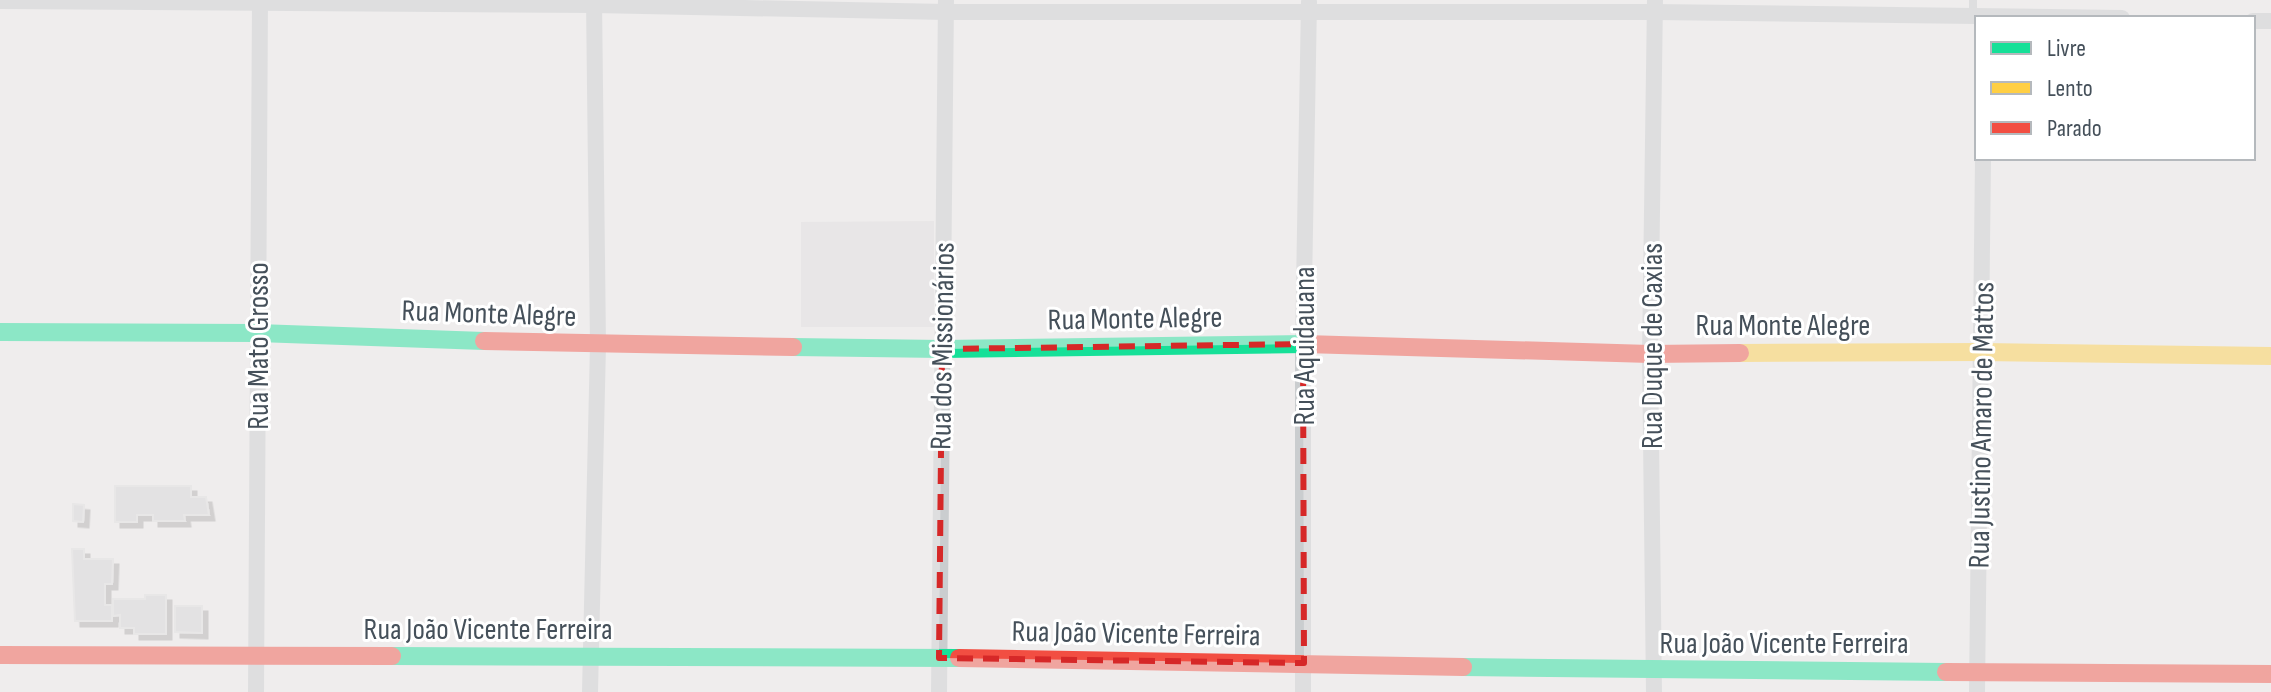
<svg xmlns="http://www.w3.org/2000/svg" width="2271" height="692" viewBox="0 0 2271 692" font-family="'Sofia Sans Condensed',sans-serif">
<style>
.education{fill:#e1dedf}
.building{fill:#d6d5d7;stroke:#e0dfe0;stroke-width:2;filter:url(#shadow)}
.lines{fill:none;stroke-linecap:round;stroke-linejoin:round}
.lane{stroke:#cacdcf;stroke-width:8}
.street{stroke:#cacdcf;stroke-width:16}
.fast{stroke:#16e098;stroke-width:18}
.slow{stroke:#ffcf43;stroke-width:18}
.jam{stroke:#f24e42;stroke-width:18}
.marked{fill:none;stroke:#d62828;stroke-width:6;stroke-dasharray:16 10;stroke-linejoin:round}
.labels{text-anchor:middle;stroke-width:6;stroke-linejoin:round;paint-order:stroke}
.street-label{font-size:30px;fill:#45505a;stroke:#fff}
</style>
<defs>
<filter id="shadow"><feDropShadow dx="5.5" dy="5.5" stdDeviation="0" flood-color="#0004"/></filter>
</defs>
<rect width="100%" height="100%" fill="#efeded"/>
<path class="education" d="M 934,221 L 934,327 L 801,327 L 801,222 Z"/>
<g class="building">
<path d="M 115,486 L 191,486 L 191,497 L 206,497 L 209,515 L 184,515 L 185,521 L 153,521 L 153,515 L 137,515 L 137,522 L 115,522 Z"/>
<path d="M 73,504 L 84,505 L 83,522 L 73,521 Z"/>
<path d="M 72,549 L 84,549 L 84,559 L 113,559 L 112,584 L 105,584 L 105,605 L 112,605 L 112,621 L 75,621 Z"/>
<path d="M 145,595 L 166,595 L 166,634 L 134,634 L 134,628 L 120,628 L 120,615 L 113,616 L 113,599 L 145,599 Z"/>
<path d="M 175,606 L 202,606 L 202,633 L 175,632 Z"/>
</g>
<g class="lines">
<path class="lane" d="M 1973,0 L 1973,15"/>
<g class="street">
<path d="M 0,1 L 594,5 L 946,12 L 1655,12 L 2122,18"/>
<path d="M 2253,21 L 2271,21"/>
<path d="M 256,692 L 260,0"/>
<path d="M 590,692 L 598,345 L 594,0"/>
<path d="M 939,692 L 946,0"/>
<path d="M 1303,692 L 1303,344 L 1309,2"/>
<path d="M 1654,692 L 1650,354 L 1655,0"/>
<path d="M 1977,692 L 1983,158"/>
</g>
<g class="fast">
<path d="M 0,332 L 258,333 L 484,341"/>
<path d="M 793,347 L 942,349 L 1305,344"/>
<path d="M 392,656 L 959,658"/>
<path d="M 1463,667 L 1946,672"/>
</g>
<path class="slow" d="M 1740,353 L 1983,352 L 2271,356"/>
<g class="jam">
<path d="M 484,341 L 793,347"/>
<path d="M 1305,344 L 1650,354 L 1740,353"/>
<path d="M 0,655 L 392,656"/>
<path d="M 959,658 L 1463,667"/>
<path d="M 1946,672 L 2271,674"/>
</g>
</g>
<path d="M0 0H2271V692H0ZM 1303,344 L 1304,663 L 939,658 L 942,349 Z" fill="#efeded" fill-opacity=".55" fill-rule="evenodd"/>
<path class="marked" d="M 1303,344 L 1304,663 L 939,658 L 942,349 Z"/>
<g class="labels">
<g class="street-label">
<text transform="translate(489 313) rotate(2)" y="10">Rua Monte Alegre</text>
<text transform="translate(1135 318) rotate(-1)" y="10">Rua Monte Alegre</text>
<text x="1783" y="335">Rua Monte Alegre</text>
<text transform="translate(258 346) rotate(-90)" y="10">Rua Mato Grosso</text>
<text transform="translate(942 346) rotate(-89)" y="10">Rua dos Missionários</text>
<text transform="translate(1304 346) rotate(-90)" y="10">Rua Aquidauana</text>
<text transform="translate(1652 346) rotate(-90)" y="10">Rua Duque de Caxias</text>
<text transform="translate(1981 425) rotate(-89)" y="10">Rua Justino Amaro de Mattos</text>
<text x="488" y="639">Rua João Vicente Ferreira</text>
<text transform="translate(1136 633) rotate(1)" y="10">Rua João Vicente Ferreira</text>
<text x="1784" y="653">Rua João Vicente Ferreira</text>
</g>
</g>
<rect x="1975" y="16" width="280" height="144" fill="#ffffff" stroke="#b5b9bd" stroke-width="2"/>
<rect x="1991" y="42" width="40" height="12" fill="#16e098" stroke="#b5b9bd" stroke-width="2"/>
<text x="2047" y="56" font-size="24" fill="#45505a">Livre</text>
<rect x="1991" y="82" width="40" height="12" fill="#ffcf43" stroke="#b5b9bd" stroke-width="2"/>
<text x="2047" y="96" font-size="24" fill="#45505a">Lento</text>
<rect x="1991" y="122" width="40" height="12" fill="#f24e42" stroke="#b5b9bd" stroke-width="2"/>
<text x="2047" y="136" font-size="24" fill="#45505a">Parado</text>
</svg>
